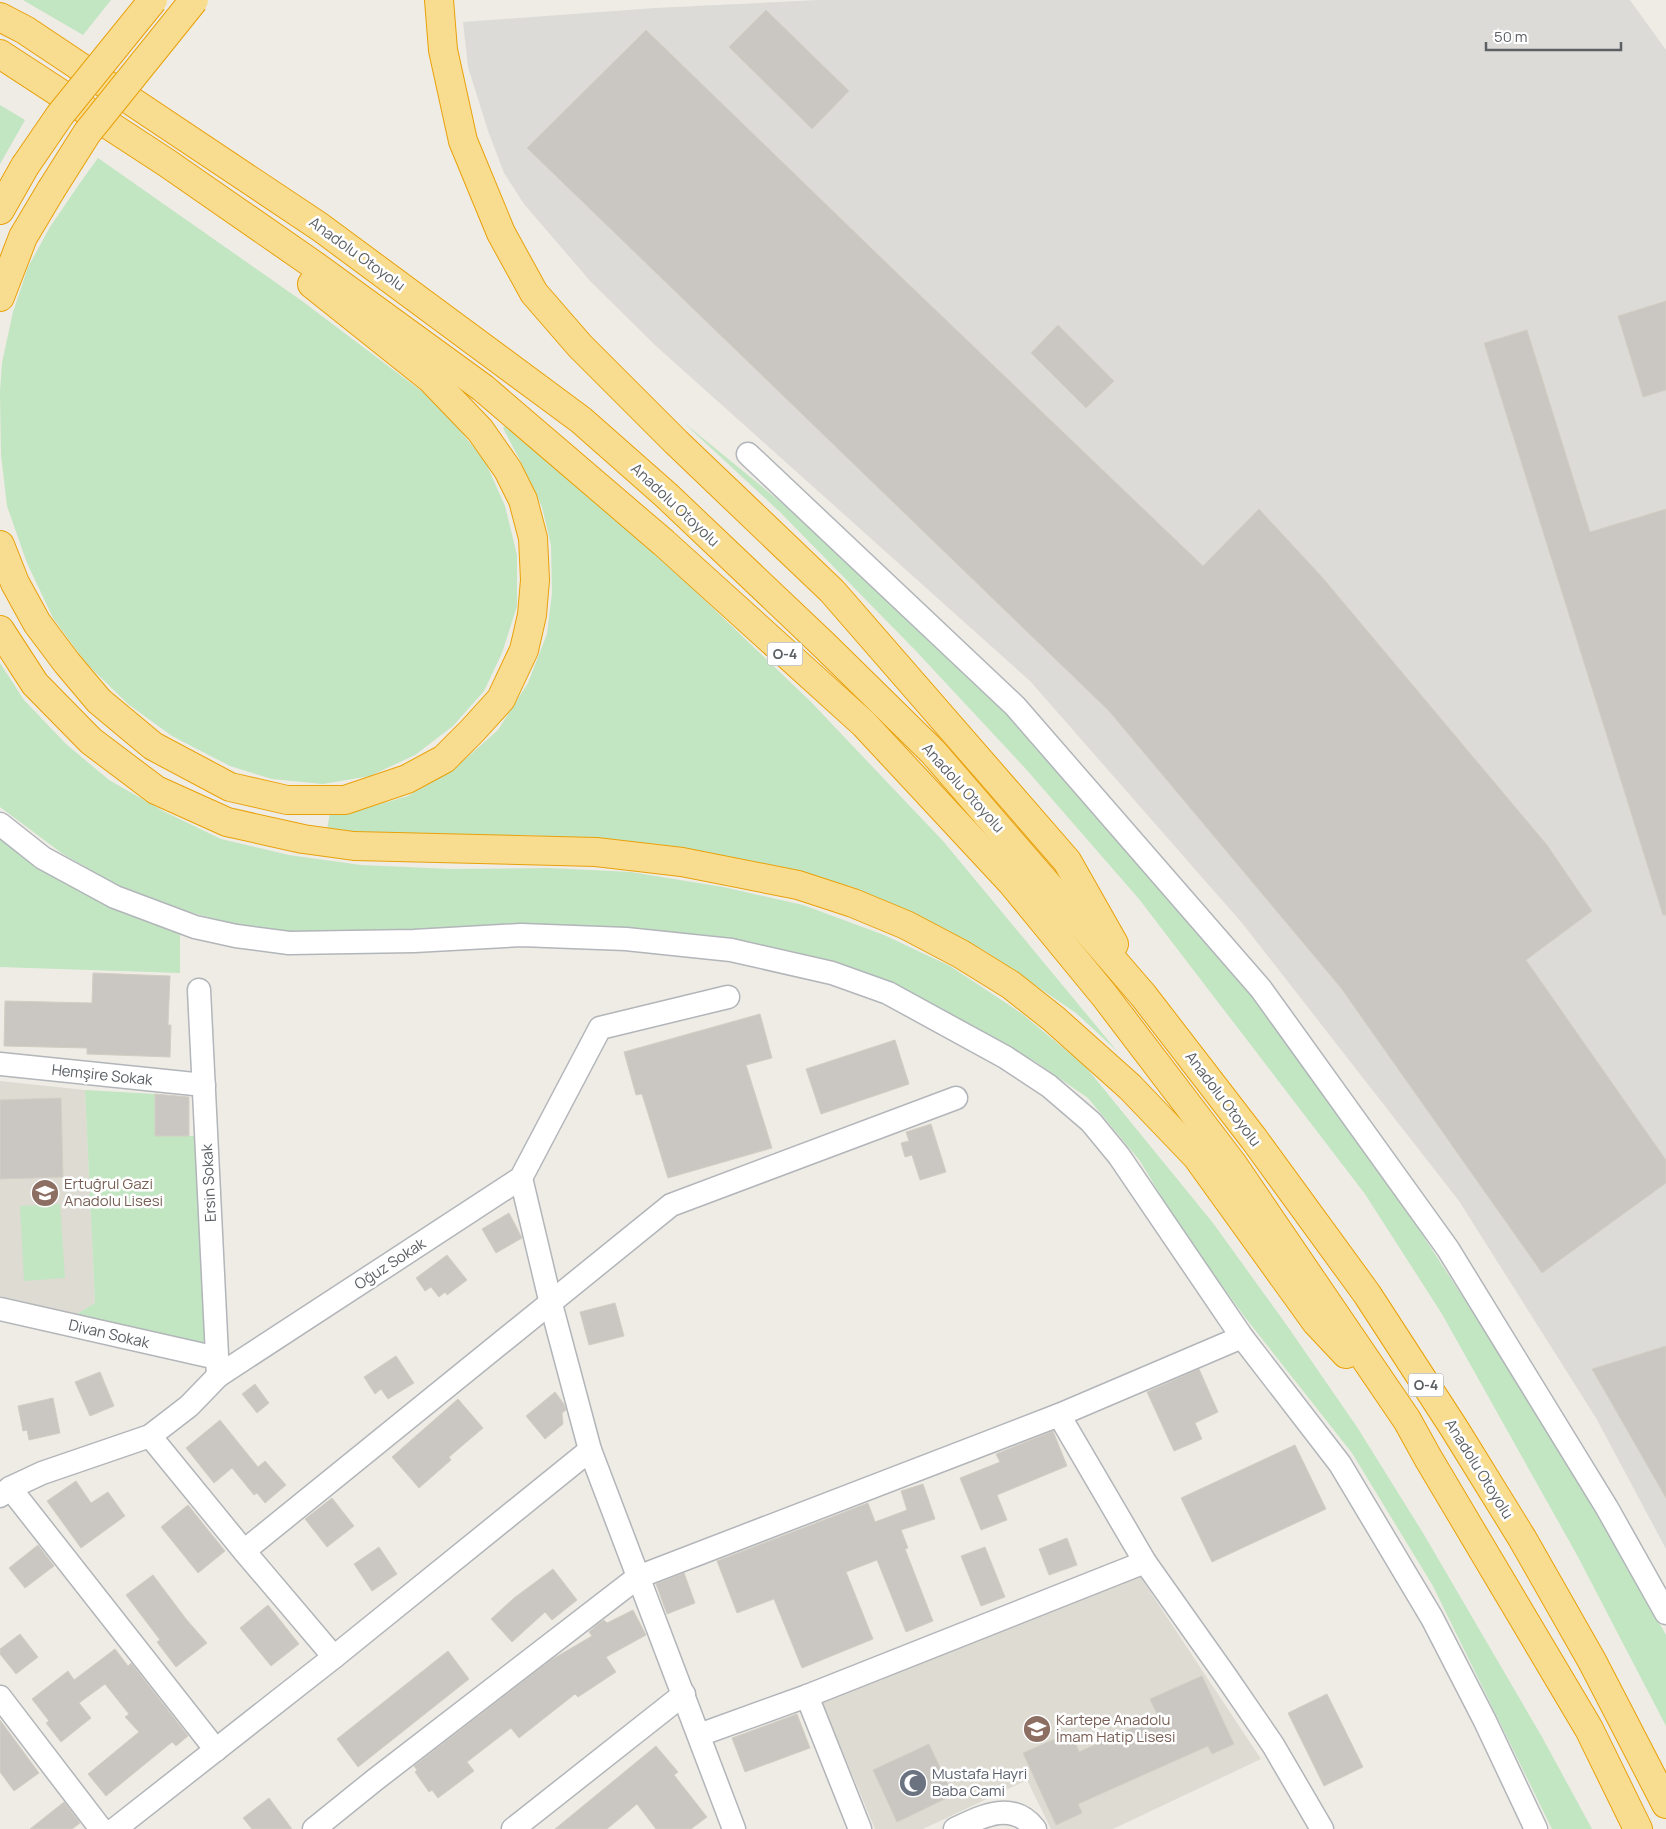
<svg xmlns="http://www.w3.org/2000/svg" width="1666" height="1829" viewBox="0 0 1666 1829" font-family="Manrope,sans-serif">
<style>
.industrial{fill:#dddbd7}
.education{fill:#dedbd3}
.green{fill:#c2e5c2}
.building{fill:#cac7c2;stroke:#d3cec3}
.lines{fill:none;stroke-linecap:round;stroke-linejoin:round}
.minor-casing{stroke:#b2b5b9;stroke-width:25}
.highway-casing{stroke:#e9a10a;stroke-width:30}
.minor{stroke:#fff;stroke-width:22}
.highway{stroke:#f8dd91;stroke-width:28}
.highway-bridge-casing{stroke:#e9a10a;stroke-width:30;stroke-linecap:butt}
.highway-bridge{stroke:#f8dd91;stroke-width:28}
.labels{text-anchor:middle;stroke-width:5;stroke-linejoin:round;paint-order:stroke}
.shield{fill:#fff;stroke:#8d9092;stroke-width:1}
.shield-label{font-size:14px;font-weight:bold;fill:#5c6064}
.street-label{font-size:15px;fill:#5c6064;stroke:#fff}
.education-label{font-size:15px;fill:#785e54;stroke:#fff;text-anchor:start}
.worship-label{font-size:15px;fill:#5b616d;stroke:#fff;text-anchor:start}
</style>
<rect width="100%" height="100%" fill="#eeece5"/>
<path class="industrial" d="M 818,0 L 1630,0 L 1666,50 L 1666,1549 L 1596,1418 L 1459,1201 L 1242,923 L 1030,681 L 657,347 L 591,282 L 524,204 L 504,173 L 488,131 L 468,67 L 463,22 L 655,8 Z"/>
<g class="education">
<path d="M 0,1081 L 85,1090 L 95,1303 L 77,1314 L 0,1296 Z"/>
<path d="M 1139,1575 L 1261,1759 L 1113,1829 L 1051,1829 L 1027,1780 L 923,1829 L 875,1829 L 821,1700 Z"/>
</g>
<g class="green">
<path d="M 23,0 L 111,0 L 83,35 Z"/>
<path d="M 0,105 L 25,120 L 0,164 Z"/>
<path d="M 98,158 L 302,301 L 424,393 L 451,420 L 485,461 L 505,506 L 517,555 L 517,606 L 502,653 L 484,691 L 453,726 L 415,755 L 370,776 L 323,784 L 272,779 L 230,766 L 172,736 L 128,704 L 86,663 L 53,618 L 27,563 L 7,506 L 1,455 L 0,392 L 2,363 L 13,312 L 28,267 L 50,227 L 80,183 Z"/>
<path d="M 510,422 L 623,522 L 810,701 L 943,841 L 1117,1051 L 1076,1013 L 985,951 L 915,915 L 853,887 L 784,867 L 656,844 L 529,835 L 433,836 L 327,830 L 330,812 L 360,810 L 408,796 L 454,769 L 498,730 L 528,683 L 547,634 L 552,593 L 551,545 L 542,507 L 522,464 L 503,428 Z"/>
<path d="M 683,422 L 876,580 L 1031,737 L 1249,992 L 1392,1188 L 1537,1411 L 1618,1551 L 1666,1635 L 1666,1726 L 1577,1555 L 1442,1314 L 1365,1194 L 1139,899 L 1025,768 L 916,651 L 781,513 Z"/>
<path d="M 0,663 L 24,700 L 66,744 L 109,780 L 165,812 L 221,839 L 289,855 L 361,865 L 451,869 L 549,868 L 631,872 L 723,887 L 803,905 L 884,935 L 950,966 L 1021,1013 L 1085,1066 L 1213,1223 L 1288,1327 L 1357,1427 L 1423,1533 L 1542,1737 L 1592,1829 L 1552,1829 L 1433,1586 L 1352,1453 L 1244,1316 L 1181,1229 L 1140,1161 L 1088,1098 L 1036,1062 L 908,992 L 737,940 L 658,931 L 580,929 L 292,932 L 235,924 L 174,908 L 117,885 L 63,854 L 0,807 Z"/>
<path d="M 0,837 L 113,907 L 180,934 L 180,973 L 0,967 Z"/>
<path d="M 85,1090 L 155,1094 L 155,1136 L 198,1136 L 208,1345 L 77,1314 L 95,1303 Z"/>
<path d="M 60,1204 L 65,1278 L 24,1281 L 20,1206 Z"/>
</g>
<g class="building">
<path d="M 766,10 L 849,91 L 812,129 L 729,47 Z"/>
<path d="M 646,30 L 899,275 L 1203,566 L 1259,509 L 1322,577 L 1547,845 L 1592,911 L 1526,960 L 1666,1160 L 1666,1183 L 1542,1273 L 1341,988 L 1109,711 L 527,148 Z"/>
<path d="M 1666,301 L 1666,390 L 1643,397 L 1618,316 Z"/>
<path d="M 1058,325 L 1114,381 L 1086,408 L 1031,353 Z"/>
<path d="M 1527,330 L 1590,532 L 1666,509 L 1666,915 L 1663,915 L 1484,343 Z"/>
<path d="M 93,973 L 170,976 L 168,1025 L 171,1025 L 170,1057 L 87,1054 L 87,1048 L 4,1046 L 5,1001 L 92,1003 Z"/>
<path d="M 760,1014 L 772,1058 L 746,1065 L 772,1148 L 668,1178 L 642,1094 L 636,1095 L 624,1052 Z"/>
<path d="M 895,1040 L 909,1084 L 821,1114 L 806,1069 Z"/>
<path d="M 155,1094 L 189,1097 L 189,1136 L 155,1136 Z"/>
<path d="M 61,1098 L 63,1177 L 0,1179 L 0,1100 Z"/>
<path d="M 931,1124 L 946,1172 L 920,1180 L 912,1155 L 905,1157 L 901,1143 L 909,1141 L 906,1132 Z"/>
<path d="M 509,1213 L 522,1238 L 496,1253 L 482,1229 Z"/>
<path d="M 447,1255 L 467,1280 L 447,1295 L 445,1292 L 439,1297 L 431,1287 L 425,1291 L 416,1278 Z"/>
<path d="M 615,1303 L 624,1336 L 589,1345 L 580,1312 Z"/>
<path d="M 1666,1346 L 1666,1498 L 1592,1369 Z"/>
<path d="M 396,1356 L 414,1383 L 388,1399 L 381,1389 L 375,1394 L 364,1377 Z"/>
<path d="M 1199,1369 L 1218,1412 L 1195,1423 L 1202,1439 L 1174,1451 L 1147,1392 Z"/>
<path d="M 100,1372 L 114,1406 L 90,1416 L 75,1382 Z"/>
<path d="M 255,1384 L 269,1403 L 257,1413 L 242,1394 Z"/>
<path d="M 555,1392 L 564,1404 L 566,1410 L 562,1413 L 563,1424 L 545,1439 L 526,1416 Z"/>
<path d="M 53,1398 L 60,1433 L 29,1440 L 27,1430 L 23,1431 L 18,1406 Z"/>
<path d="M 458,1399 L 483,1428 L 449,1457 L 451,1460 L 419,1488 L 392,1457 Z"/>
<path d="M 220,1420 L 258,1467 L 265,1461 L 286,1485 L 265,1503 L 257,1493 L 254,1495 L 232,1468 L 214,1483 L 186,1448 Z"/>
<path d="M 1053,1431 L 1067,1466 L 997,1495 L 1007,1520 L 981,1530 L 960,1478 L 1000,1462 L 996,1454 Z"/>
<path d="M 1295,1445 L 1326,1509 L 1212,1562 L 1181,1498 Z"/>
<path d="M 76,1481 L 91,1503 L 108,1492 L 125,1516 L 81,1548 L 47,1501 Z"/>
<path d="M 923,1484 L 935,1519 L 901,1530 L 908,1548 L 905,1549 L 933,1621 L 906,1632 L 877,1560 L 846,1572 L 873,1639 L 802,1668 L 774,1599 L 737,1613 L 717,1561 L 868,1503 L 875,1522 L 907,1510 L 901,1491 Z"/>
<path d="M 332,1498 L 354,1526 L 327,1547 L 305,1519 Z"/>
<path d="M 188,1505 L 225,1551 L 198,1573 L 161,1527 Z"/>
<path d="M 1067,1538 L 1077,1565 L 1049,1575 L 1039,1549 Z"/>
<path d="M 38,1545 L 54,1566 L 25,1588 L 9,1568 Z"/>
<path d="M 379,1547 L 397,1574 L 372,1591 L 354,1564 Z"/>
<path d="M 985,1547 L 1005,1597 L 981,1606 L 961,1556 Z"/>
<path d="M 553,1569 L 577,1600 L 552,1620 L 545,1612 L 512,1642 L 491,1619 L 514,1598 Z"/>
<path d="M 684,1573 L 695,1603 L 667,1614 L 656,1584 Z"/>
<path d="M 153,1575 L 186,1619 L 207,1643 L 176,1667 L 157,1642 L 160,1640 L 126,1595 Z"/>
<path d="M 268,1605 L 299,1644 L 271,1666 L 240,1628 Z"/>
<path d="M 633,1610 L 646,1635 L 606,1657 L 616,1672 L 578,1697 L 575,1694 L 519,1738 L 511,1728 L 467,1762 L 474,1771 L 438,1798 L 432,1790 L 429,1792 L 415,1772 L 417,1770 L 414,1766 L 551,1660 L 592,1636 L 589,1632 L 597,1625 L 604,1620 L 607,1623 Z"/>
<path d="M 20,1634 L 38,1657 L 16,1674 L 0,1654 L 0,1649 Z"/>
<path d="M 115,1649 L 128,1666 L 131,1663 L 188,1736 L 176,1746 L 172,1742 L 106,1796 L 88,1774 L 139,1732 L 125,1717 L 129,1714 L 105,1684 L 79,1703 L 91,1718 L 61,1742 L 46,1723 L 49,1721 L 32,1699 L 68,1671 L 74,1680 Z"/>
<path d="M 448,1651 L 469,1679 L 358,1767 L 337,1739 Z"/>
<path d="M 1202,1676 L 1234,1744 L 1212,1754 L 1208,1746 L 1078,1804 L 1082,1813 L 1056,1825 L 1023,1753 L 1071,1732 L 1079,1752 L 1158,1716 L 1150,1699 Z"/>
<path d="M 1327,1694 L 1363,1767 L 1324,1786 L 1288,1713 Z"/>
<path d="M 797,1714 L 810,1748 L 745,1772 L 732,1738 Z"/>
<path d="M 0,1720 L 39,1773 L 14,1791 L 0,1772 Z"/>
<path d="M 929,1744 L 953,1795 L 897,1822 L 873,1770 Z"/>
<path d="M 656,1746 L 678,1772 L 674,1775 L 707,1817 L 691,1829 L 656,1829 L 637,1804 L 607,1829 L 555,1829 Z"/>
<path d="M 269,1798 L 292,1829 L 252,1829 L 243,1818 Z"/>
<path d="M 64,1802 L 80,1823 L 72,1829 L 30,1829 Z"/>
</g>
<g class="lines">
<defs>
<g id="minor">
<path d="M 748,454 L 1015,706 L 1261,989 L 1448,1249 L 1607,1508 L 1666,1613"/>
<path d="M 0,824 L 43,858 L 115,897 L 195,927 L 236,936 L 289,943 L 414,941 L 521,935 L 626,939 L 731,950 L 832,973 L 888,993 L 1005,1057 L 1049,1086 L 1091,1122 L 1119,1156 L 1242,1337 L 1340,1464 L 1432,1618 L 1485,1721 L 1536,1829"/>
<path d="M 199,990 L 218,1376"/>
<path d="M 0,1064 L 204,1085"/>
<path d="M 521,1178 L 551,1304 L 590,1450 L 734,1829"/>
<path d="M 0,1309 L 217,1358"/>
<path d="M 1059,1415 L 1145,1562 L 1225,1675 L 1273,1745 L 1322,1829"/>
<path d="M 150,1436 L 244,1551 L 334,1657"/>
<path d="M 10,1488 L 216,1750"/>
<path d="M 0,1496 L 10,1488 L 42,1473 L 150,1436 L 189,1406 L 218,1376 L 521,1178 L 600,1028 L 728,997"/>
<path d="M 244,1551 L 671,1205 L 956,1098"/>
<path d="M 807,1696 L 860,1829"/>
<path d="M 0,1697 L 101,1829"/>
<path d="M 699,1735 L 807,1696 L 1145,1562"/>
<path d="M 115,1829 L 334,1657 L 590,1450"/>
<path d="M 314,1829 L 376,1779 L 638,1577 L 1059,1415 L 1242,1337"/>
<path d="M 513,1829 L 684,1694"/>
<path d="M 955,1829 C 982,1816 1013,1800 1035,1829"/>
</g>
<g id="highway">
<path d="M 439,0 L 443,50 L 463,141 L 501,233 L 534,293 L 580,346 L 676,442 L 832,591 L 1067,861 L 1114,944"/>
<path d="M 0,17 L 25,30 L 320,227 L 581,420 L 666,495 L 824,645 L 933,752 L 1143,995 L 1254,1139 L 1367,1294 L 1454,1428 L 1522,1538 L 1592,1661 L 1666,1804"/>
<path d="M 0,54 L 167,163 L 314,265 L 483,388 L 664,543 L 864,724 L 1012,883 L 1104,995 L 1232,1163 L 1407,1420 L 1428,1458 L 1589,1729 L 1638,1829"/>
<path d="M 0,210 L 25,166"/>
<path d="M 0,297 L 23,237 L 51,190"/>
<path d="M 0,545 L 15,583 L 37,623 L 67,663 L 99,701 L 153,746 L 230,787 L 287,800 L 345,800 L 407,779 L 444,759 L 472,731 L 501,699 L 524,650 L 532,615 L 535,580 L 533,538 L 523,500 L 508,470 L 480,430 L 431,379 L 312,284"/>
<path d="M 0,630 L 35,684 L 91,741 L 156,790 L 227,822 L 303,839 L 354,846 L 596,852 L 682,862 L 798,885 L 853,903 L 906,925 L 961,954 L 1011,985 L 1054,1019 L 1130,1087 L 1197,1157 L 1316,1322 L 1346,1354"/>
</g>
</defs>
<use href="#minor" class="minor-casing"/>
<use href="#highway" class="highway-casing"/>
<use href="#minor" class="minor"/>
<use href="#highway" class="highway"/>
<defs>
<g id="highway-bridge">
<path d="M 25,166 L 60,115 L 153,0"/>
<path d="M 51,190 L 87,133 L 194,0"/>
</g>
</defs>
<use href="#highway-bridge" class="highway-bridge-casing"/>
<use href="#highway-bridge" class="highway-bridge"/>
</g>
<defs>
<symbol id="school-disc" viewBox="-11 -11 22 22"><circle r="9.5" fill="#8d6e63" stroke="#fff"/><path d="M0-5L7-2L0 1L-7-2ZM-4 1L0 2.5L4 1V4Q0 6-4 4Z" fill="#fff"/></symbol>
<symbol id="mosque-disc" viewBox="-11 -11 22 22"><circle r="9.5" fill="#6b7280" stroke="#fff"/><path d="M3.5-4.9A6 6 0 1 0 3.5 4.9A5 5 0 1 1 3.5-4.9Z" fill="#fff"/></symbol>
</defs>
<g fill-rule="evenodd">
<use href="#school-disc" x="29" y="1177" width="32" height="32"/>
<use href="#school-disc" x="1021" y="1713" width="32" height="32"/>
<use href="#mosque-disc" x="897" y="1767" width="32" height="32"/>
</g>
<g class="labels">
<g class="shield">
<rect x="767.5" y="642.5" width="35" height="23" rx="4"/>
<rect x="1408.5" y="1373.5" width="35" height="23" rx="4"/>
</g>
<g class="shield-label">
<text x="785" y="659">O-4</text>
<text x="1426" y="1390">O-4</text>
</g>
<g class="street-label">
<text transform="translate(357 254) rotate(36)" y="5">Anadolu Otoyolu</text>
<text transform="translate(675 505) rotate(43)" y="5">Anadolu Otoyolu</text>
<text transform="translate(963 788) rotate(48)" y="5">Anadolu Otoyolu</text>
<text transform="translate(102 1075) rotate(6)" y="5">Hemşire Sokak</text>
<text transform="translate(1223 1099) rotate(53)" y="5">Anadolu Otoyolu</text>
<text transform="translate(209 1183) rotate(-93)" y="5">Ersin Sokak</text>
<text transform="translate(390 1264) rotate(-33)" y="5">Oğuz Sokak</text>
<text transform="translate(109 1334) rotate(13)" y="5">Divan Sokak</text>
<text transform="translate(1479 1469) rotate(58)" y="5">Anadolu Otoyolu</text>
</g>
<g class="education-label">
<text x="64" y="1189">Ertuğrul Gazi<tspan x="64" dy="17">Anadolu Lisesi</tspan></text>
<text x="1056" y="1725">Kartepe Anadolu<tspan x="1056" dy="17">İmam Hatip Lisesi</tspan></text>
</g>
<g class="worship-label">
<text x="932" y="1779">Mustafa Hayri<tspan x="932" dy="17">Baba Cami</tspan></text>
</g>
</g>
<path d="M1486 42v8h135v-8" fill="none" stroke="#5c6064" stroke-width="2.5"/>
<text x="1494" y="42" font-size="15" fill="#5c6064" stroke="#ffffff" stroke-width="4" paint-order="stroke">50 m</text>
</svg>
